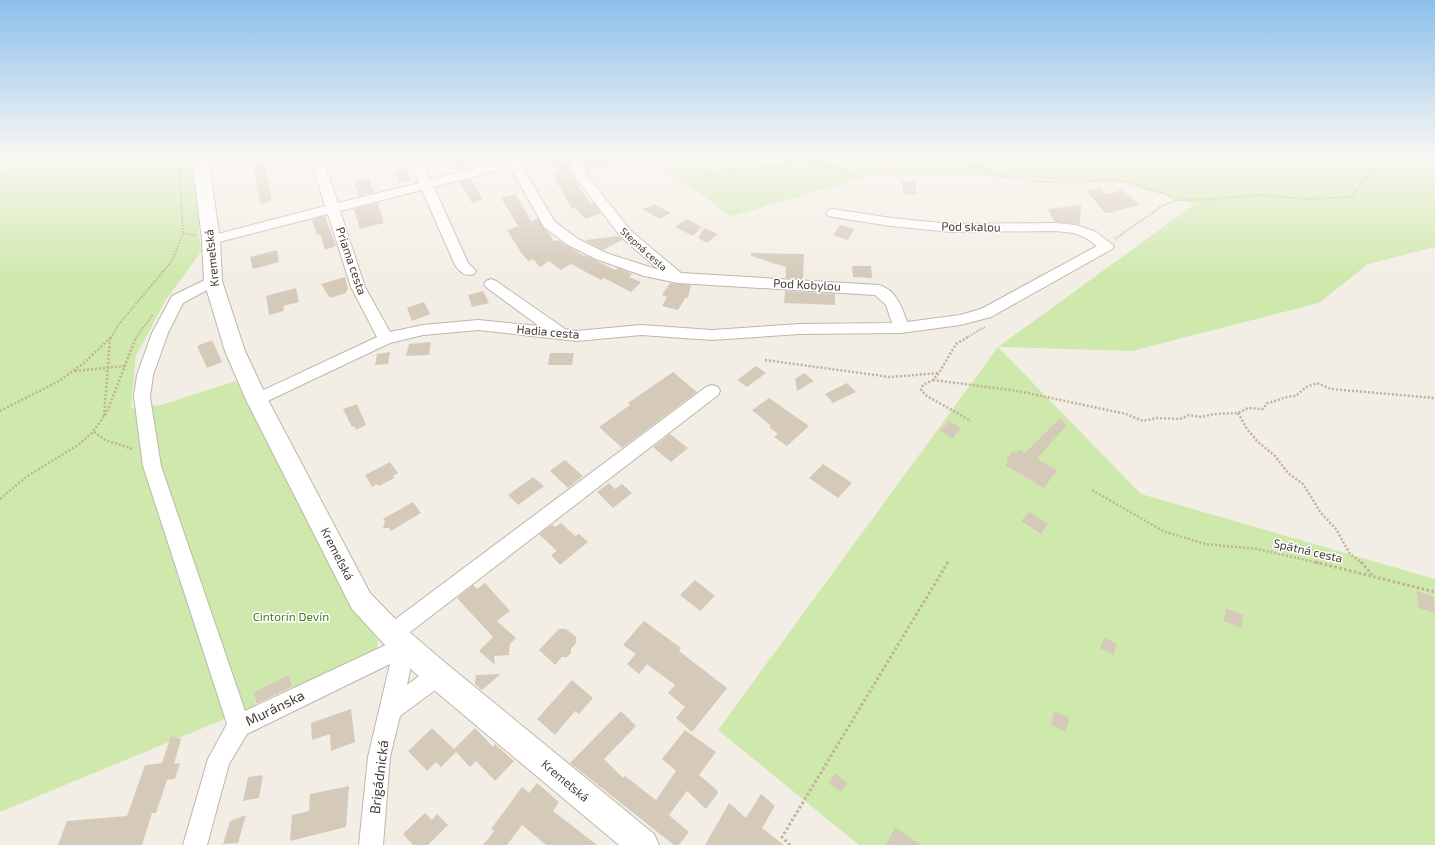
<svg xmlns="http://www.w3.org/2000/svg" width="1435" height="845" viewBox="0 0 1435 845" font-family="'Exo 2',sans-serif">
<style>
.green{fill:#cfe9ad}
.building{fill:#d5caba}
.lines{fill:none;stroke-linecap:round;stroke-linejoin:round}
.minor-casing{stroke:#bfb6a8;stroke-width:2}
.tertiary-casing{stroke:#bfb6a8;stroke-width:2}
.path-far2{stroke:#c1b198;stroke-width:2;stroke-dasharray:1.5 1.5;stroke-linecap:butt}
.path-far1{stroke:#c1b198;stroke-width:2.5;stroke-dasharray:2 2;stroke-linecap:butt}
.path{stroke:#c1b198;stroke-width:3;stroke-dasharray:2.5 2.5;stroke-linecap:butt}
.minor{fill:#fff;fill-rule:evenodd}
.tertiary{fill:#fff;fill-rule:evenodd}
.labels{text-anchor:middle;stroke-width:3;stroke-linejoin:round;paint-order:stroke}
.far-street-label{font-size:10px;fill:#463e35;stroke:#fff}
.street-label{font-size:12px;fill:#463e35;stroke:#fff}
.park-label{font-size:12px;fill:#487927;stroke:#fff}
.near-street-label{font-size:14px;fill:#463e35;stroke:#fff}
</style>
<rect width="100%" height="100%" fill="#f3eee5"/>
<g class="green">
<path d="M 13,157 L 193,157 L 201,252 L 165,301 L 136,356 L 131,408 L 161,405 L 236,381 L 349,604 L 378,640 L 377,653 L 292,689 L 289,676 L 254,692 L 256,706 L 0,812 L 0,175 Z"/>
<path d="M 662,157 L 1435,157 L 1435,247 L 1368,264 L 1319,303 L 1132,351 L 998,347 L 1141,494 L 1435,579 L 1435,845 L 859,845 L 718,730 L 998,347 L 1195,204 L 1129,183 L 883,172 L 731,216 L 663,168 Z"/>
</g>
<g class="building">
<path d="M 449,157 L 464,157 L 469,167 L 456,170 Z"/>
<path d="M 563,157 L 567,165 L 569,164 L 576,182 L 591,204 L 594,203 L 601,213 L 586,219 L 575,208 L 572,209 L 552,174 L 557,173 L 550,160 Z"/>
<path d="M 587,157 L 628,157 L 629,159 L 598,169 L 597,168 L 587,171 L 583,159 Z"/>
<path d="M 264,160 L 272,201 L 260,204 L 253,163 Z"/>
<path d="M 405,168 L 410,180 L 399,183 L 394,171 Z"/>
<path d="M 369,179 L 374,192 L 359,196 L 354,182 Z"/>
<path d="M 471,179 L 483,200 L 472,203 L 459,182 Z"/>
<path d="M 902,181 L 915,182 L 917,195 L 903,194 Z"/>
<path d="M 1101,188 L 1106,194 L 1122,190 L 1140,205 L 1108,213 L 1105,213 L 1086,190 Z"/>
<path d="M 516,194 L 531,221 L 538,219 L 554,241 L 558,240 L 584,256 L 585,255 L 615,270 L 618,268 L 628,272 L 632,274 L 629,277 L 641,282 L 631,292 L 604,278 L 601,280 L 571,264 L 561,270 L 549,261 L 540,267 L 533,259 L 528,261 L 520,251 L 507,230 L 518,226 L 501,198 Z"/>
<path d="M 378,203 L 384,223 L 360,229 L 354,209 Z"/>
<path d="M 654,204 L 671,213 L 659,219 L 643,209 Z"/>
<path d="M 1081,205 L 1080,224 L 1054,222 L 1048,209 Z"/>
<path d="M 325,216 L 336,246 L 325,250 L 321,235 L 317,235 L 312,220 Z"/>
<path d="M 687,219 L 702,227 L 693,236 L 675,227 Z"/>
<path d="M 840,225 L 854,229 L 848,240 L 833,235 Z"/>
<path d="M 704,228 L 718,234 L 707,243 L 698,238 Z"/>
<path d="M 618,236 L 622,240 L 603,250 L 586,241 L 586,240 Z"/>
<path d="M 277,250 L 279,262 L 253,269 L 250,257 Z"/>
<path d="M 751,253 L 804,254 L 803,279 L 786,278 L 786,267 L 751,256 Z"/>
<path d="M 852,266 L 871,266 L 872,278 L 853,277 Z"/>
<path d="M 345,277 L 348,289 L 346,291 L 346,293 L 330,298 L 321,284 Z"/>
<path d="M 670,283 L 691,285 L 688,298 L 686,297 L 678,310 L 662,306 L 667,297 L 662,295 Z"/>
<path d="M 296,288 L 299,302 L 283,306 L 284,311 L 269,315 L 266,296 Z"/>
<path d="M 483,291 L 489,303 L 472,307 L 468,295 Z"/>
<path d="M 785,291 L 835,294 L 835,305 L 784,303 Z"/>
<path d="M 424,302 L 430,314 L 412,321 L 407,308 Z"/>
<path d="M 212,340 L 222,362 L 207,368 L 197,346 Z"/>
<path d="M 431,342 L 429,355 L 406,356 L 409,344 Z"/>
<path d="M 390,352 L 388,364 L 375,365 L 377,354 Z"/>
<path d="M 550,353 L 574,353 L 572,365 L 548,365 Z"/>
<path d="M 756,366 L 766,373 L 747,387 L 737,380 Z"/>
<path d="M 673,372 L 697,392 L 622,448 L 599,427 L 630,405 L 628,403 Z"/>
<path d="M 804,373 L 814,381 L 797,391 L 795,379 Z"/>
<path d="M 847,383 L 856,392 L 833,403 L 825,394 Z"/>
<path d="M 769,398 L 809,426 L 787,446 L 774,437 L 778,434 L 769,427 L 771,426 L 752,410 Z"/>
<path d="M 357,404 L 366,425 L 356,430 L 354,426 L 352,427 L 343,409 Z"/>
<path d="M 1060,418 L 1067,425 L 1037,459 L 1057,470 L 1044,488 L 1005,465 L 1008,462 L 1006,460 L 1013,451 L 1016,453 L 1018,449 L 1025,453 Z"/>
<path d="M 949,421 L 961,428 L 952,439 L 940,431 Z"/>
<path d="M 670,434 L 688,448 L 671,462 L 653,447 Z"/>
<path d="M 565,460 L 583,476 L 568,488 L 550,471 Z"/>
<path d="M 390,462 L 398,473 L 393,476 L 394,478 L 379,486 L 377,484 L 372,487 L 365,475 Z"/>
<path d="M 823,464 L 852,483 L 838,498 L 809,478 Z"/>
<path d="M 533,477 L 544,486 L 518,505 L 508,495 Z"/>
<path d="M 609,483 L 615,489 L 622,484 L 632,493 L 613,508 L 597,492 Z"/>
<path d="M 413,502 L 421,513 L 391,531 L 389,528 L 383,528 L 385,522 L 383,519 Z"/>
<path d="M 1029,512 L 1048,524 L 1041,534 L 1021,521 Z"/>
<path d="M 561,523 L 575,536 L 579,534 L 588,542 L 560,565 L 551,555 L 557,551 L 539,534 L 552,525 L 555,527 Z"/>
<path d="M 695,580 L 715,596 L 700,611 L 680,595 Z"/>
<path d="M 485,583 L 510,611 L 497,621 L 516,638 L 510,644 L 509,655 L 494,656 L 495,665 L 479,651 L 493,637 L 457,598 L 473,585 L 477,589 Z"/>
<path d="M 1416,591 L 1433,596 L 1435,613 L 1419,608 Z"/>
<path d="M 1226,608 L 1243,615 L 1241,628 L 1224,621 Z"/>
<path d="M 644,621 L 681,648 L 679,651 L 727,688 L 692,732 L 676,718 L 685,707 L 668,693 L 675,685 L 647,664 L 639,674 L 627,664 L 636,654 L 623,645 Z"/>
<path d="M 559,629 L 566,629 L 576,637 L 576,643 L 571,649 L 571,653 L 567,657 L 562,657 L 555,665 L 539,650 Z"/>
<path d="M 1104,637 L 1117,644 L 1113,655 L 1100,648 Z"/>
<path d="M 501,674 L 482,690 L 475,684 L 476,675 Z"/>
<path d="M 289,675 L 292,687 L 256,704 L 254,692 Z"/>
<path d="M 572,680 L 593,698 L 579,714 L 575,711 L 555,735 L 537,719 Z"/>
<path d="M 351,709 L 355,742 L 331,751 L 330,734 L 312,740 L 311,723 Z"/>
<path d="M 621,711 L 636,726 L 604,759 L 623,778 L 625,776 L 656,800 L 676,771 L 662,759 L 685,730 L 716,752 L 699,775 L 717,790 L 718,793 L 706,809 L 687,791 L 669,815 L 689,832 L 679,845 L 674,845 L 570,763 Z"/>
<path d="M 1054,711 L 1069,718 L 1066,732 L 1051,725 Z"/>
<path d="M 432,728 L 454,749 L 475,728 L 493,747 L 495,744 L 514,761 L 495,781 L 476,761 L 470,767 L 456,752 L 441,767 L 436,762 L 427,771 L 408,751 Z"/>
<path d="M 171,736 L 181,739 L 174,764 L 180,763 L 175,779 L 167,780 L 156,813 L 152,813 L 142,845 L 58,845 L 67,821 L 127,816 L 145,765 L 162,763 Z"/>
<path d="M 835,773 L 847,783 L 841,792 L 828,783 Z"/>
<path d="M 263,775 L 259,798 L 243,801 L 248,777 Z"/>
<path d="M 537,783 L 559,802 L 553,811 L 597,845 L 546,845 L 522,825 L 507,845 L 483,845 L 494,831 L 491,829 L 522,787 L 529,793 Z"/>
<path d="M 349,786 L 346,827 L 290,841 L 292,815 L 309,811 L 310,794 Z"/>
<path d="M 761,794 L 775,806 L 762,828 L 784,845 L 705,845 L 729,803 L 746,818 Z"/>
<path d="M 425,813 L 432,820 L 437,814 L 448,825 L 428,845 L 413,845 L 403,834 Z"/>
<path d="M 246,815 L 238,843 L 223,844 L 230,821 Z"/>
<path d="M 895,827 L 921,845 L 886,845 Z"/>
</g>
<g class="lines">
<defs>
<g id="minor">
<path d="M 310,157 L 322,157 L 338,203 L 419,183 L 408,157 L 420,157 L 430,180 L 507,160 L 505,157 L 517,157 L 554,221 L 578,239 L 606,253 L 659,270 L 621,237 L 577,179 L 568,157 L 580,157 L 589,178 L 631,231 L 681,273 L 879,285 C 896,290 902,307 907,322 L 960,315 L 981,309 L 1097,246 L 1086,238 L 1074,233 L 1055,231 L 951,232 L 891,226 L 833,217 L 828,216 L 826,213 L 828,210 L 833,209 L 891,218 L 951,224 L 1055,223 L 1076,225 L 1096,232 L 1114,246 L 1112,249 L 991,317 L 960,325 L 901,333 L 800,334 L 712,340 L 641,335 L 576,341 L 478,330 L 423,335 L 390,343 L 257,406 L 251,404 L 249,400 L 251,396 L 377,337 L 351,287 L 328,214 L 211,244 L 206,243 L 204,240 L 206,237 L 325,206 ZM 510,167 L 544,227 L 568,245 L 596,259 L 644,276 L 678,283 L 875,295 L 886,305 L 892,323 L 800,324 L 712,330 L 641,325 L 576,331 L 565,329 L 496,281 L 491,279 L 486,281 L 484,284 L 486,287 L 539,326 L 478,320 L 423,325 L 390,332 L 365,287 L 340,211 L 422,190 L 455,265 C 460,272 465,277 474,274 L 476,271 L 468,263 L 434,187 Z"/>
<path d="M 213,276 L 218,278 L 220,281 L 218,284 L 183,303 L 168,333 L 153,375 L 150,397 L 161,466 L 245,711 L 390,643 L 385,641 L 382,634 L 385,627 L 706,387 L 712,385 L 718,387 L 720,391 L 718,395 L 405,636 L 412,639 L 415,646 L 407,685 L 430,668 L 438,665 L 446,668 L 449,675 L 446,682 L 400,716 L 390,757 L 383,845 L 359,845 L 368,757 L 390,664 L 247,734 L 229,764 L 207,845 L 183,845 L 208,759 L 227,724 L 143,466 L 134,397 L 137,375 L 152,333 L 172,296 Z"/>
</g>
<path id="tertiary" d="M 192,157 L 208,157 L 220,240 L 222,281 L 245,351 L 268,400 L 370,593 L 401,625 L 448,665 L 654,834 L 659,845 L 619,845 L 428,685 L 383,643 L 352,609 L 246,400 L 225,351 L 204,281 L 202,240 Z"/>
</defs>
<use href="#minor" class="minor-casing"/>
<use href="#tertiary" class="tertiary-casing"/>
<g class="path-far2">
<path d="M 918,157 L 977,167 L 991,174 L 1030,181 L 1075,183 L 1116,179 L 1168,195 L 1176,200"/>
<path d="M 818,165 L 835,167 L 850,176"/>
<path d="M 972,166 C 997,160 1022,172 1045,157"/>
<path d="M 701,176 L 786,165 L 818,164 L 824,157"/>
<path d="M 183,233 L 196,236"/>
<path d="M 1115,239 L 1162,206 L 1177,200 L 1217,199 L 1258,195 L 1304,199 L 1350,197 L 1384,157"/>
<path d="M 111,338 L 119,324 L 172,261 L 183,233 L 179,157"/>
<path d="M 136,338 L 153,314"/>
<path d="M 966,338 L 985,327"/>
</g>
<g class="path-far1">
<path d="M 968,337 L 956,344 L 939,373 L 933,380 L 923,385 L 921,390 L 927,396 L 971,421"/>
<path d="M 765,360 L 890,377 L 939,373"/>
<path d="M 75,371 L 125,366"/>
<path d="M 933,380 L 1018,391 L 1126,414 L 1143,421 L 1157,418 L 1180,419 L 1189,415 L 1201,417 L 1214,414 L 1238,413 L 1248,408 L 1263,409 L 1267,403 C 1278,401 1285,396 1296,396 L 1306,387 L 1317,383 L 1331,389 L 1435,398"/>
<path d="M 0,411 L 59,381 L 84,363 L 111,337"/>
<path d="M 1238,413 L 1247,429 L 1258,442 L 1275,456 L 1288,473 L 1303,484 L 1321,513 L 1336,529 L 1350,554 L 1362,563"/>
<path d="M 104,416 L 110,339"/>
<path d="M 94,432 L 105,440 L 133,449"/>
<path d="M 1092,490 L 1163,531 L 1205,544 L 1257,549 L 1319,563"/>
<path d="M 0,499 L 26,477 L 78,445 L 93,432 L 107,412 L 136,337"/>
<path d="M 947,563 L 948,562"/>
</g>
<g class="path">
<path d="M 1315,562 L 1435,592"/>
<path d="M 1361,562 L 1372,575"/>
<path d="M 790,845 L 782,837 L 948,562"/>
</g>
<use href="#minor" class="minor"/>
<use href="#tertiary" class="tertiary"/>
</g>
<linearGradient id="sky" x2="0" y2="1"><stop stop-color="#8bc0ec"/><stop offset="0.57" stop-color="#faf7f3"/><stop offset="1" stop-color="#faf7f3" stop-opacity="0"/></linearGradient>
<rect width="1435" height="275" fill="url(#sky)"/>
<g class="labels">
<g class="far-street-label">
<text transform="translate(644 249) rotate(42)" y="4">Stepná cesta</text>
</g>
<g class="street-label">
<text transform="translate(971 227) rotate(1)" y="4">Pod skalou</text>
<text transform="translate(212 258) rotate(-96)" y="4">Kremeľská</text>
<text transform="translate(351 261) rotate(71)" y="4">Priama cesta</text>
<text transform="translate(807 285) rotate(3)" y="4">Pod Kobylou</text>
<text transform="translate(548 332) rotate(5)" y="4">Hadia cesta</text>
<text transform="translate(1308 551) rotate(13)" y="4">Spätná cesta</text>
<text transform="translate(337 554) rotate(63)" y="4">Kremeľská</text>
<text transform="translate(565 781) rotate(40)" y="4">Kremeľská</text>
</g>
<g class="park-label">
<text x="291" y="621">Cintorín Devín</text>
</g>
<g class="near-street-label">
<text transform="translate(275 708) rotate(-26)" y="5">Muránska</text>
<text transform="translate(379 777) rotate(-83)" y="5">Brigádnická</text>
</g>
</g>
</svg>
